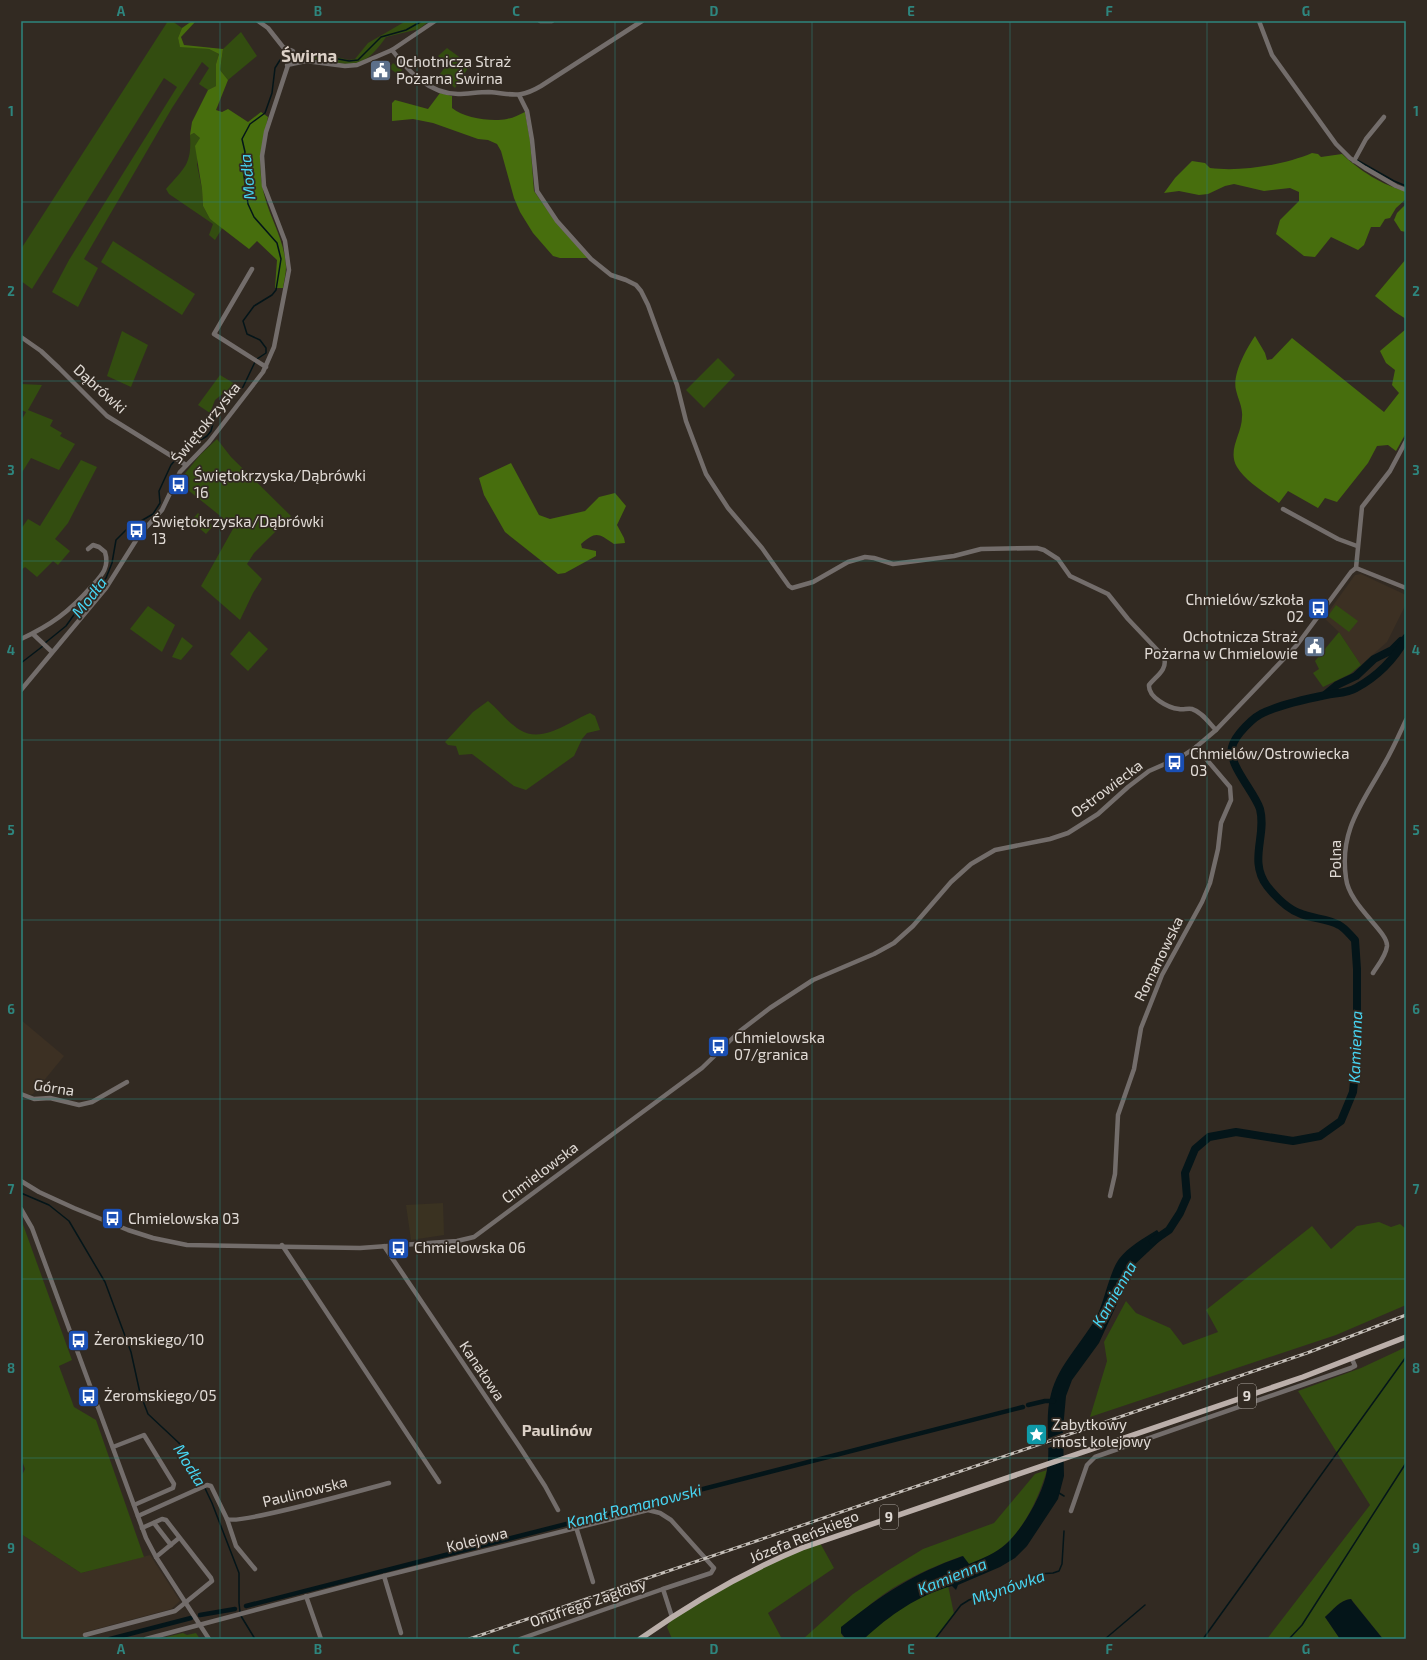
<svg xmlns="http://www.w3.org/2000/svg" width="1427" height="1660" viewBox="0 0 1427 1660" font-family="'Exo 2',sans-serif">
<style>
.commercial{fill:#3a3221}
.built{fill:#3c3023}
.green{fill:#334d10}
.forest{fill:#476e0d}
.water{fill:#041519}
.pier{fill:#322a22}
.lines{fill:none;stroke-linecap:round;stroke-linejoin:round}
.stream{stroke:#041519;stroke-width:1.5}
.canal{stroke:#041519;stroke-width:4.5}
.river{stroke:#041519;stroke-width:8}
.minor{stroke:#736d6b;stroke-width:4.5}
.major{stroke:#bbafaa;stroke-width:5.5}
.rail-casing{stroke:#c5bfb9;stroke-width:3}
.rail{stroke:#322a22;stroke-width:1.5;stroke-dasharray:4.5;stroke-linecap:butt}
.grid{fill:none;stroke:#2e857e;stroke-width:1;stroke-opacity:0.55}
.labels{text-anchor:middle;stroke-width:3.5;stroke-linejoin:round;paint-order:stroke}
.shield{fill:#322a22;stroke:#aca6a0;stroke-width:1}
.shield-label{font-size:14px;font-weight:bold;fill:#e1dbd6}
.poi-label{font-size:15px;fill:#e1dbd6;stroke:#322a22;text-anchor:start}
.street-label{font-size:15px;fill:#e1dbd6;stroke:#322a22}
.water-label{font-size:16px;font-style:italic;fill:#47d6f4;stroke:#322a22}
.neighbourhood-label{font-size:16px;font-weight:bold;fill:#dcd1c7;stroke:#322a22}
.quarter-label{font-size:17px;font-weight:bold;fill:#dcd1c7;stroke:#322a22}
.neatline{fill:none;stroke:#2e857e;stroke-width:1.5}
.grid-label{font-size:13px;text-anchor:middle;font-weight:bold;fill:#2e857e}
</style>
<rect width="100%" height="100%" fill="#322a22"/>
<path class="commercial" d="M 443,1203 L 444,1235 L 411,1240 L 406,1205 Z"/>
<g class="built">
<path d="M 1361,574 L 1406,595 L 1406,604 L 1387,642 L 1361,665 L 1339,632 L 1324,618 L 1355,575 Z"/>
<path d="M 21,1020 L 64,1056 L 33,1094 L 26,1095 L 21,1091 Z"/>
<path d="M 21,1534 L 81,1573 L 150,1555 L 180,1601 L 171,1609 L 85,1632 L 85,1638 L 81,1639 L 21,1639 Z"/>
</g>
<g class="green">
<path d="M 168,21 L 172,21 L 182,28 L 178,38 L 180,46 L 209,49 L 219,54 L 216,64 L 216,86 L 208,90 L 199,84 L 209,68 L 202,62 L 172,108 L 84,259 L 98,268 L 78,307 L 52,292 L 69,260 L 177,87 L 164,78 L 32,289 L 21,281 L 21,249 Z"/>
<path d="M 406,21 L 429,21 L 419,29 L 386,37 C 362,72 351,65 314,59 L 314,52 L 349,60 L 355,59 L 368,43 Z"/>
<path d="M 241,32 L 257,56 L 228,80 L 220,70 L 223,49 Z"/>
<path d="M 447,48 L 470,65 L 455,88 L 440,74 L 448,63 L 438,56 Z"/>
<path d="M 393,63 L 402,70 L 399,75 L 389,68 Z"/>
<path d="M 194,133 L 200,138 L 197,165 L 202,189 L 203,206 L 210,219 L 223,227 L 215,240 L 209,235 L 213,224 L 169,194 L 166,189 C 184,168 192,165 190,135 Z"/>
<path d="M 113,241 L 195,294 L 182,315 L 101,262 Z"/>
<path d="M 122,331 L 148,345 L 131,387 L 107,376 Z"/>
<path d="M 718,358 L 735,375 L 704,408 L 686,390 Z"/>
<path d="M 220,375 L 235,384 L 215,400 L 210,413 L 198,405 Z"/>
<path d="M 21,384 L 42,385 L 28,410 L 53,420 L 50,426 L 62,433 L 60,436 L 75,444 L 59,470 L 31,458 L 21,474 L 21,421 L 26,412 L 21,410 Z"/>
<path d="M 217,439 L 231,457 L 291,516 L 254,553 L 247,564 L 262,579 L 253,593 L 240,620 L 201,586 L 234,527 L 178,482 L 200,455 Z"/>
<path d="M 81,460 L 97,467 L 68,523 L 55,539 L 70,551 L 58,565 L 53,561 L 37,577 L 25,567 L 21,570 L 21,529 L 28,519 L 40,526 Z"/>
<path d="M 198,513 L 213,526 L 206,534 L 191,521 Z"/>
<path d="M 1336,605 L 1358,621 L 1349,632 L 1328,616 Z"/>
<path d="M 148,606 L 175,625 L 162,652 L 130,629 Z"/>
<path d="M 249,631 L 268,649 L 248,671 L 230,654 Z"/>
<path d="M 1339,632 L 1361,665 L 1350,674 L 1323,687 L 1313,673 L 1319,669 L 1315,661 Z"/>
<path d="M 182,637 L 193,646 L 181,660 L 172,657 Z"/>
<path d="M 488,701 C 499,710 508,723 520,730 C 543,744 570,721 590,713 L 595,716 L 600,730 L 587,733 L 582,739 L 574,756 L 526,790 L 514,786 L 472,754 L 459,755 L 456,746 L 448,745 L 445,742 L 473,712 Z"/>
<path d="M 21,1219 L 72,1360 L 59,1366 L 74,1407 L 96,1420 L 144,1557 L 81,1573 L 21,1534 L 21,1477 L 25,1469 L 21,1458 Z"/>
<path d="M 1379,1222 L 1391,1227 L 1400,1224 L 1406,1229 L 1406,1305 L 1336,1335 L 1090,1417 L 1107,1361 L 1104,1342 L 1126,1301 L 1136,1313 L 1170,1328 L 1183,1345 L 1218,1332 L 1206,1310 L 1312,1226 L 1331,1249 L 1357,1226 Z"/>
<path d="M 1406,1347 L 1406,1639 L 1383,1639 L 1351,1599 C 1340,1600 1333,1610 1325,1617 L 1340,1639 L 1267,1639 L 1370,1505 L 1298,1391 L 1361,1368 Z"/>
<path d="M 1047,1470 C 1039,1496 1027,1524 1007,1543 C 997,1553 982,1559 969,1564 L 962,1556 C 930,1568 899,1581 872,1603 C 861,1612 852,1623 841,1633 L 844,1639 L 803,1639 L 853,1594 L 887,1571 L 923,1549 L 994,1523 L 1035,1474 Z"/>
<path d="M 819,1541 L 834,1568 L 768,1613 L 782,1639 L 672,1639 L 667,1627 L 672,1617 L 712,1592 Z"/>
<path d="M 946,1576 L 954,1614 L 935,1639 L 846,1639 L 885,1605 Z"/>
<path d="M 183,1633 L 187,1635 L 196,1633 L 200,1639 L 158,1639 Z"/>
</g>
<g class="forest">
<path d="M 192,21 L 196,21 L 181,37 L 184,45 L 223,49 L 220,70 L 228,80 L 216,110 L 222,112 L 228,109 L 248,122 L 261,112 L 268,117 C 263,140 258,161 262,184 C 266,213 285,238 286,267 C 286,274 284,281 283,288 L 275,288 L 277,260 L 257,241 L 249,249 L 210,219 L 203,206 L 202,189 L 195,146 L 200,138 L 194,133 L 190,135 L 192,122 L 208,90 L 216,86 L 216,64 L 219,54 L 209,49 L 180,47 L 178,38 L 182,28 Z"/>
<path d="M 440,93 L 452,96 L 452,108 C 464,118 491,122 507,119 C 513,118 519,115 525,112 L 530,140 L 534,191 L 557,224 L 588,258 L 560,258 L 553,256 L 533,233 L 520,212 L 514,198 L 501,151 L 497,144 L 488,140 L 478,139 L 433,123 L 413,119 L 392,121 L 392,103 L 395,100 L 428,109 Z"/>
<path d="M 1312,153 L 1318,154 L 1321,157 L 1342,154 C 1359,170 1383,186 1406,191 L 1406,199 L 1396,208 L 1390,218 L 1385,219 L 1380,227 L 1371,227 L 1364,245 L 1358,250 L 1331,237 L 1315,257 L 1304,256 L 1276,234 L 1280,220 L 1299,201 L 1299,192 L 1290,188 L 1264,191 L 1234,184 L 1225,186 L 1208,194 L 1199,195 L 1179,191 L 1164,193 L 1175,178 L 1192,161 L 1205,163 L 1210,168 C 1241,172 1284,165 1312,153 Z"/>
<path d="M 1406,204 L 1406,232 L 1401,231 L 1394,220 L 1397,213 Z"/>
<path d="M 1406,259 L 1406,319 L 1395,312 L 1375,296 Z"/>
<path d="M 1406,329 L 1406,433 L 1396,451 L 1388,445 L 1377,446 L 1368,463 L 1337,502 L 1325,498 L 1318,508 L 1288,491 L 1279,503 C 1267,494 1245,481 1237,467 C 1227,450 1242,434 1242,417 C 1243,408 1238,399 1236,390 C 1232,375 1246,349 1255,336 L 1265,353 L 1267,360 L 1272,359 L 1292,338 L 1384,412 L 1399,393 L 1392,385 L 1395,370 L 1386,363 L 1380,351 Z"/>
<path d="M 511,463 L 539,515 L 550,519 L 585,511 L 599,497 L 615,493 L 626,506 L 617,525 L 624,538 L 625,543 L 614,544 C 598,533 596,531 581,544 L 582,548 L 596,551 L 596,556 L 565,573 L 558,574 L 505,532 L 484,495 L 479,478 Z"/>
</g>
<g class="water">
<path d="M 1157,1230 L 1163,1238 L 1132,1267 L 1118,1291 L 1117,1304 L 1099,1343 L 1072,1380 L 1066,1396 L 1063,1429 L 1064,1476 L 1058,1499 L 1027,1546 L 1015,1558 L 1000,1567 L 958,1585 L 956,1590 L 952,1586 C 918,1595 890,1615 864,1639 L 846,1639 L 841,1633 L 841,1627 C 883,1594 912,1574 963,1556 L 969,1564 C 982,1559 996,1553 1006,1544 C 1023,1529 1044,1492 1047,1470 C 1051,1445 1044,1419 1051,1394 C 1058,1365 1083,1342 1097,1316 C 1104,1302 1110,1271 1119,1259 C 1128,1247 1144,1238 1157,1230 Z"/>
<path d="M 1351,1599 L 1353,1602 L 1383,1639 L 1340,1639 L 1325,1617 C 1333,1610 1340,1600 1351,1599 Z"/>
</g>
<g class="pier">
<path d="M 1065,1432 L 1065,1437 L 1046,1444 L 1046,1439 Z"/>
<path d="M 1065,1438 L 1066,1442 L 1045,1449 L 1046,1445 Z"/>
</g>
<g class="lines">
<g class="stream">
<path d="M 293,55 L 306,51 L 328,57 L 349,61 L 358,60 L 381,37 L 406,30 L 422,21"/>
<path d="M 1357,160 L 1394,181 L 1406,186"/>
<path d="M 257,359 L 266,353 L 266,348 L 260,340 L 247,334 L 243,321 L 254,306 L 272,295 L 276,290 L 281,259 L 277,243 L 254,217 L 248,204 L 243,169 L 245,152 L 242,139 L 250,124 L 265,113 L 272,93 L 275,68 L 280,60 L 290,56"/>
<path d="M 45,643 L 66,626 L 81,605 L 106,578 L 112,563 L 116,540 L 127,529 L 153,514 L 160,503 L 159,491 L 171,465 L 184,450 L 207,436 L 211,431 L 217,408 L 243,387 L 255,362"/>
<path d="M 21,663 L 43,646"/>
<path d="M 21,1193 L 49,1205 L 69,1221 L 105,1282 L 131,1352 L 140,1393 L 148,1414 L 179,1443 L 202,1482 L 212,1503 L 239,1573 L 239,1603 L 240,1612"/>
<path d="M 1059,1493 L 1064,1496"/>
<path d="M 241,1616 L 255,1639"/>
<path d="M 935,1639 L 961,1605 L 969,1600 L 1038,1574 L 1053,1573 L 1059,1571 L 1062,1564 L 1064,1531"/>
<path d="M 1105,1639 L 1145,1605"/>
<path d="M 1203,1639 L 1406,1357"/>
<path d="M 1289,1639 L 1302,1625 L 1406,1463"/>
</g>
<g class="canal">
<path d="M 1028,1405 L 1045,1401 L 1054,1401"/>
<path d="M 246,1606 L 1023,1407"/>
<path d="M 200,1615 L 235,1609"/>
<path d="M 110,1639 L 191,1618"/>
</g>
<g class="river">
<path d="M 1326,694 L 1337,685 L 1356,676 L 1374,659 L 1392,650 L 1401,641"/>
<path d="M 1153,1241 L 1169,1230 L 1180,1213 L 1187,1197 L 1185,1173 L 1195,1149 L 1209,1137 L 1236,1132 L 1293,1141 L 1320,1136 L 1341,1121 L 1353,1092 L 1357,1051 L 1357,969 L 1355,940 C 1350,935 1345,928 1339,925 C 1327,918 1312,919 1299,913 C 1286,908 1275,896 1267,886 C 1248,860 1267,836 1260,809 C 1254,791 1228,765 1232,747 C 1235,735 1254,716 1265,712 C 1283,704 1306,699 1326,695 C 1335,693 1348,693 1356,688 C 1378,676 1394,660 1406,638"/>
</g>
<g class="minor">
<path d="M 258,21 L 268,28 L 283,47 L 293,51"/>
<path d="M 540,21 L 552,21"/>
<path d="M 1259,21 L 1272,55 L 1336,144 L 1350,158 L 1365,168 L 1396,186 L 1406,190"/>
<path d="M 392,50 C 408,71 429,94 458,94 C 468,94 478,92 489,92 C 513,94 519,99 541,86 L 642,21"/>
<path d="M 287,65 L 306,61 L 345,66 L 357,65 L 392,50 L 435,21"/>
<path d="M 519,95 L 527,111 L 532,140 L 537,191 L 557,221 L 591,259 L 611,275 L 626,280 L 636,285 L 641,291 L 648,305 L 677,385 L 686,421 L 706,474 L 728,508 L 762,548 L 789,586 L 792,588 L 813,582 L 848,562 L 865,557 L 874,558 L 893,564 L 954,556 L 981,549 L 1037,548 L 1044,550 L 1058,559 L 1070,576 L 1108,594 L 1128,619 L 1164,657 C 1168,670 1156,676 1149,685 C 1148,697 1168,708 1179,709 C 1183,710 1188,708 1192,709 C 1202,712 1209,723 1216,730"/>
<path d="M 1354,161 L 1366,139 L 1384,117"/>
<path d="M 252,269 L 214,334 L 266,367"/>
<path d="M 21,337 L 41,351 L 59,368 L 107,416 L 186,465"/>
<path d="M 1283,509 L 1338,539 L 1357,546"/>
<path d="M 1356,568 L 1362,507 L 1390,471 L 1406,441"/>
<path d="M 1356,568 L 1406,588"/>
<path d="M 33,634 L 52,652"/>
<path d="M 21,639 C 51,625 69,612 91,587 C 101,576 110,568 105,552 L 99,547 L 93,545 L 88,549"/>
<path d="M 21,690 L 106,588 L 140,534 L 162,510 L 180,472 L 209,442 L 263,372 L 274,347 L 289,270 L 285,241 L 264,186 L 262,156 L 266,132 L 292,53"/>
<path d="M 1373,973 C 1378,965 1386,956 1387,946 C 1388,931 1349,906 1346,878 C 1339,831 1362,804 1383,766 C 1392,751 1399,735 1406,720"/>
<path d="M 21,1094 L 34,1099 L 50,1098 L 79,1105 L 92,1102 L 127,1082"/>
<path d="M 21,1181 L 39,1192 L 74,1208 L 128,1230 L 153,1238 L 187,1245 L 360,1248 L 457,1241 L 474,1237 L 702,1068 L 740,1031 L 770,1008 L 813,980 L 874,954 L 894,943 L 913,926 L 951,882 L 971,864 L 995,850 L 1050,839 L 1068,833 L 1098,814 L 1128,787 L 1149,771 L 1181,757 L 1196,747 L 1216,730 L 1297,645 L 1351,572 L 1356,568"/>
<path d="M 1110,1196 L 1115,1174 L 1118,1115 L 1134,1069 L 1141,1028 L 1162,975 L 1202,902 L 1210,883 L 1218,849 L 1221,823 L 1231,800 L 1230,787 L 1196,747"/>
<path d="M 21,1209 L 32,1228 L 146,1538 L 156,1557 L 209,1639"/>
<path d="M 282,1245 L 439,1482"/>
<path d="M 384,1246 L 519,1446 L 545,1486 L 558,1510"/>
<path d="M 113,1447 L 144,1435 L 174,1484 L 173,1488 L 134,1505"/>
<path d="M 1071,1511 L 1087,1465 L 1095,1457 L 1351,1368 L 1355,1366 L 1352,1359"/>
<path d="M 138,1516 L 207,1485 L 211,1486 L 227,1519 L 236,1546 L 255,1569"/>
<path d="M 227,1519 C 240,1525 366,1489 389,1483"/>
<path d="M 154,1523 L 171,1545"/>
<path d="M 576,1527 L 593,1582"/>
<path d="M 156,1557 L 179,1538"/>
<path d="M 384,1576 L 401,1633"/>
<path d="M 306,1596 L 321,1639"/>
<path d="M 85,1635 L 175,1611 L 212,1581 L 211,1578 L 166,1520 L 162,1519 L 142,1528"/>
<path d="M 146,1639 L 384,1576 L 648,1510 L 660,1513 L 671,1520 L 714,1568 L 711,1573 L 663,1589 L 672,1617"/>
<path d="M 520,1639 L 663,1589"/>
</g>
<path class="major" d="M 640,1639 C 691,1603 744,1572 802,1548 L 1303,1377 L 1406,1337"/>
<defs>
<path id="rail" d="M 469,1639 L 1307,1353 L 1406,1315"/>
</defs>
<use href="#rail" class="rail-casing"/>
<use href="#rail" class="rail"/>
</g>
<path class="grid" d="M 220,21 L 220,1639M 417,21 L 417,1639M 615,21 L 615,1639M 812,21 L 812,1639M 1010,21 L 1010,1639M 1207,21 L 1207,1639M 21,202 L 1406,202M 21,381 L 1406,381M 21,561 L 1406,561M 21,740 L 1406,740M 21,920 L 1406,920M 21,1099 L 1406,1099M 21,1279 L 1406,1279M 21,1458 L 1406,1458"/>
<defs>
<symbol id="civic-square" viewBox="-11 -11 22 22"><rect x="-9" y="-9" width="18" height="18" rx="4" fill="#5c6f8a" stroke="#322a22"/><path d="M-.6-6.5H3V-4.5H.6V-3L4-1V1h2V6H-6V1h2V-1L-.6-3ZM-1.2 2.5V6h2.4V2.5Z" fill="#fff"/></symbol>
<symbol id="bus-square" viewBox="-11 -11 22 22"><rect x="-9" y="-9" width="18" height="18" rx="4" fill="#1a4fb4" stroke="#322a22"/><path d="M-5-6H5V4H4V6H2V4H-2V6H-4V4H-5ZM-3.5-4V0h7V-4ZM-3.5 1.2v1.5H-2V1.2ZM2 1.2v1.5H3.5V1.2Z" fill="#fff"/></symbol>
<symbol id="sight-square" viewBox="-11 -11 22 22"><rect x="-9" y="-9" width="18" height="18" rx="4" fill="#0f9aa8" stroke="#322a22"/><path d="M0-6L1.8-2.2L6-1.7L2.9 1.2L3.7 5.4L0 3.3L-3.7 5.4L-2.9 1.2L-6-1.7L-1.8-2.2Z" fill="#fff"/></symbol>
</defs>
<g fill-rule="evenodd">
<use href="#civic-square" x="368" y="58" width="25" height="25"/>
<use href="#bus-square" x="166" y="472" width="25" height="25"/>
<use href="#bus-square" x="124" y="518" width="25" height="25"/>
<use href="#bus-square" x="1306" y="596" width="25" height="25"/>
<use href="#civic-square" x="1302" y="634" width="25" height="25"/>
<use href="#bus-square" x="1162" y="750" width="25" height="25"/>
<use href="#bus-square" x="706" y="1034" width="25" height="25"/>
<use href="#bus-square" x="100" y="1206" width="25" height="25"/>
<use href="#bus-square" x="386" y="1236" width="25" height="25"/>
<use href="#bus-square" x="66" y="1328" width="25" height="25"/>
<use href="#bus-square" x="76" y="1384" width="25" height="25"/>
<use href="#sight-square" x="1024" y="1422" width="25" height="25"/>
</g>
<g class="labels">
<g class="shield">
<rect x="1238" y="1384" width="18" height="24" rx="3"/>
<rect x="880" y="1505" width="18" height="24" rx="3"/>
</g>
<g class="shield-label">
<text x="1247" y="1401">9</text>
<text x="889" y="1522">9</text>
</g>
<g class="poi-label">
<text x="396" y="67">Ochotnicza Straż<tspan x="396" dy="17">Pożarna Świrna</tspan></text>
<text x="194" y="481">Świętokrzyska/Dąbrówki<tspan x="194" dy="17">16</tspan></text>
<text x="152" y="527">Świętokrzyska/Dąbrówki<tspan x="152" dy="17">13</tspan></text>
<text x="1304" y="605" text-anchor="end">Chmielów/szkoła<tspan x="1304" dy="17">02</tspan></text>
<text x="1298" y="642" text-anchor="end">Ochotnicza Straż<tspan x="1298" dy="17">Pożarna w Chmielowie</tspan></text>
<text x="1190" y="759">Chmielów/Ostrowiecka<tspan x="1190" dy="17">03</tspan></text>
<text x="734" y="1043">Chmielowska<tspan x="734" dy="17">07/granica</tspan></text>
<text x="128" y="1224">Chmielowska 03</text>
<text x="414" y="1253">Chmielowska 06</text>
<text x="94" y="1345">Żeromskiego/10</text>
<text x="104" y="1401">Żeromskiego/05</text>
<text x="1052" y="1430">Zabytkowy<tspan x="1052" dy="17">most kolejowy</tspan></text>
</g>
<g class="street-label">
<text transform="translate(100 389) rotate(42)" y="5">Dąbrówki</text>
<text transform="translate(206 423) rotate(-51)" y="5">Świętokrzyska</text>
<text transform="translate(1107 789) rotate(-37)" y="5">Ostrowiecka</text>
<text transform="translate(1336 859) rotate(-90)" y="5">Polna</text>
<text transform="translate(1159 959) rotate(-64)" y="5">Romanowska</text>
<text transform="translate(54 1088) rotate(9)" y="5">Górna</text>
<text transform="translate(540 1173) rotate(-37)" y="5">Chmielowska</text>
<text transform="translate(482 1371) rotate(56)" y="5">Kanałowa</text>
<text transform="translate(305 1492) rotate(-14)" y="5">Paulinowska</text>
<text transform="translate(804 1537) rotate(-22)" y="5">Józefa Reńskiego</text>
<text transform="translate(477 1540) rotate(-14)" y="5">Kolejowa</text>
<text transform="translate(588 1603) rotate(-19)" y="5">Onufrego Zagłoby</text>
</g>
<g class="water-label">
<text transform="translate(247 177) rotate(-96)" y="6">Modła</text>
<text transform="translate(89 597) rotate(-52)" y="6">Modła</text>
<text transform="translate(1355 1047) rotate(-88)" y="6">Kamienna</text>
<text transform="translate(1114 1294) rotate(-60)" y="6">Kamienna</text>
<text transform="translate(190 1465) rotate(58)" y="6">Modła</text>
<text transform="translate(634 1506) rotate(-14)" y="6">Kanał Romanowski</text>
<text transform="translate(952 1576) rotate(-22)" y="6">Kamienna</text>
<text transform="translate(1008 1587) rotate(-19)" y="6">Młynówka</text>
</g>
<g class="neighbourhood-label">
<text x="557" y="1436">Paulinów</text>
</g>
<g class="quarter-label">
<text x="309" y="62">Świrna</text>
</g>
</g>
<rect width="1427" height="1660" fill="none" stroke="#322a22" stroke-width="44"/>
<rect x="22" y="22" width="1383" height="1616" class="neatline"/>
<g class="grid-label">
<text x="121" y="16">A</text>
<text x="318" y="16">B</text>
<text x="516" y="16">C</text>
<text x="714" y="16">D</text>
<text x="911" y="16">E</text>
<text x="1109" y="16">F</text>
<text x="1306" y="16">G</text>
<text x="11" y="116">1</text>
<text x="1416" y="116">1</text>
<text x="11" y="296">2</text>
<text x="1416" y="296">2</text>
<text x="11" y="475">3</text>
<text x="1416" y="475">3</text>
<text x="11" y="655">4</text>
<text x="1416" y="655">4</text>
<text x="11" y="835">5</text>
<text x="1416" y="835">5</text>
<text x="11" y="1014">6</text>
<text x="1416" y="1014">6</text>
<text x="11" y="1194">7</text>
<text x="1416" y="1194">7</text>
<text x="11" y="1373">8</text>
<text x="1416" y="1373">8</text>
<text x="11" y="1553">9</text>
<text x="1416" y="1553">9</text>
<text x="121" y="1654">A</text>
<text x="318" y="1654">B</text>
<text x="516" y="1654">C</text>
<text x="714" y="1654">D</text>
<text x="911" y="1654">E</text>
<text x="1109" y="1654">F</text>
<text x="1306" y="1654">G</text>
</g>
</svg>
